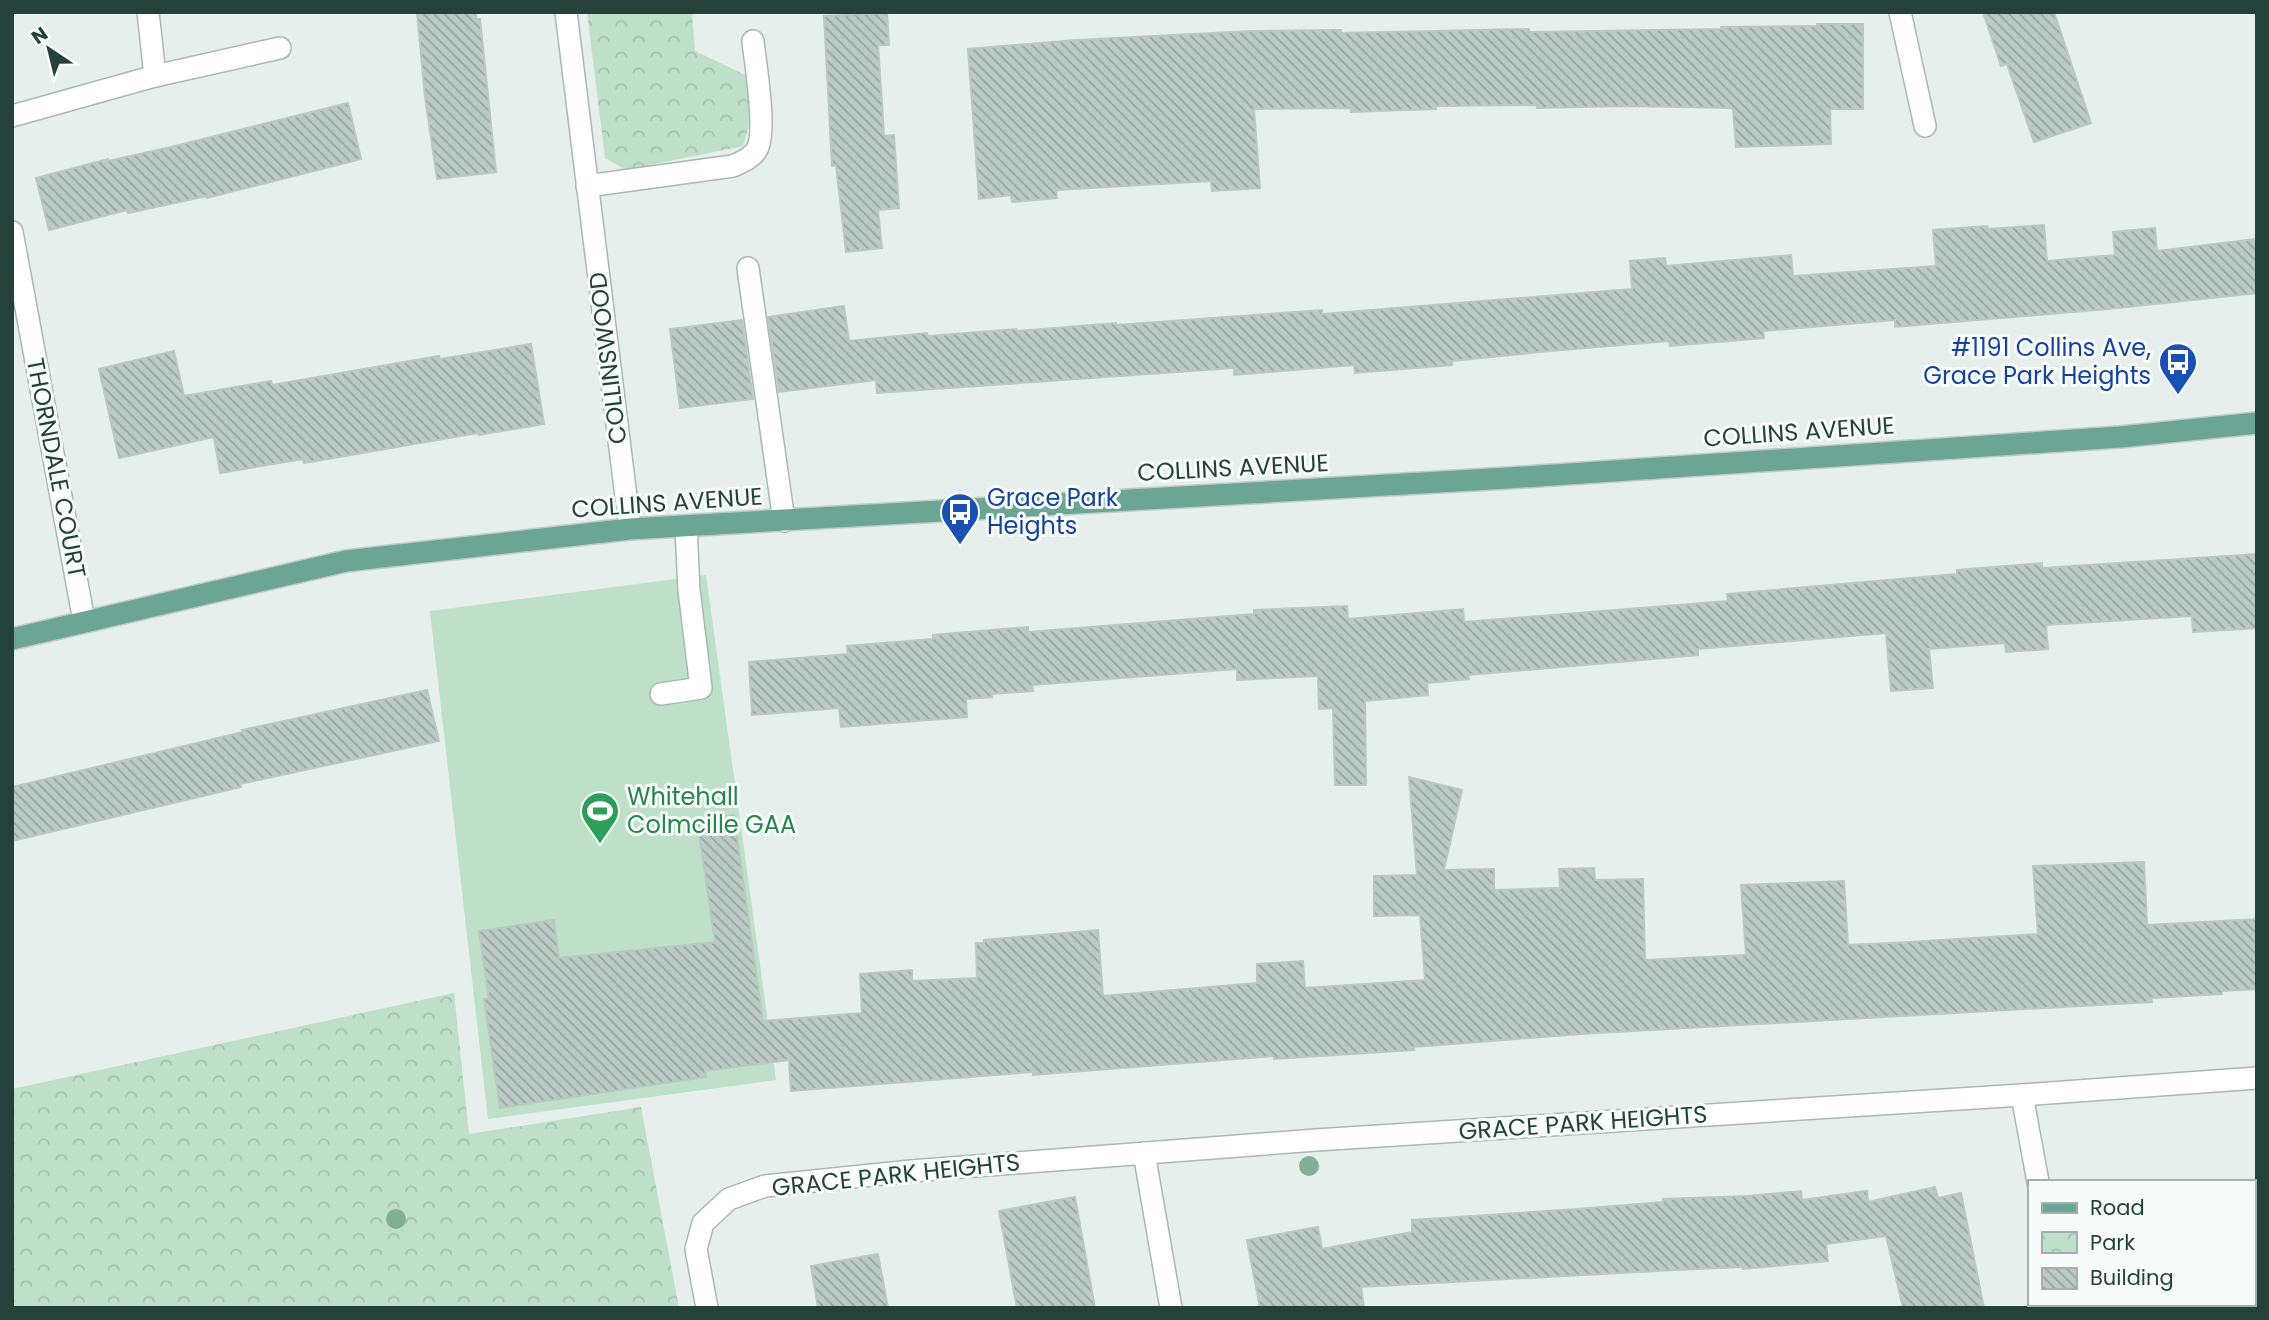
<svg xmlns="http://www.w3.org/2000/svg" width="2269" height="1320" viewBox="0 0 2269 1320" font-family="Poppins,sans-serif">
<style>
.green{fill:#bfe0c8}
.park{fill:url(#park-crowns)}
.building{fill:url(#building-back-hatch);stroke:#b8c9c2;stroke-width:2}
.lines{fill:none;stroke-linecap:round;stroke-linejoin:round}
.minor-casing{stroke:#a8b8b2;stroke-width:24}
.major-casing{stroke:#c2cac8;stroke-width:24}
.minor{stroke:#fff;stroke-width:21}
.major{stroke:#6aa596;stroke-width:21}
.tree{fill:#80af93}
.labels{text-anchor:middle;stroke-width:6;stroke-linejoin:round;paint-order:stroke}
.transit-label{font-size:24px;fill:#164399;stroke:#f7fbf9;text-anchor:end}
.street-label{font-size:24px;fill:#24423a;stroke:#f7fbf9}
.leisure-label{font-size:24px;fill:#27864d;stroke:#f7fbf9;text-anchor:start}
</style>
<defs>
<pattern id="park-crowns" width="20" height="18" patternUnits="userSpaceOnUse" patternTransform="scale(1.75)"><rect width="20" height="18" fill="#bfe0c8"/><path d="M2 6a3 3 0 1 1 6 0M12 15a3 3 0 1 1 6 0" fill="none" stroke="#a4c1ad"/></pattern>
<pattern id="building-back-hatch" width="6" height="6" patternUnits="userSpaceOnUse" patternTransform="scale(1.75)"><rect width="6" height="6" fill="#bbcac4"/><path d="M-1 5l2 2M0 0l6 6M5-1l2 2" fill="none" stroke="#98a6a0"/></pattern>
</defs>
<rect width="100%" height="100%" fill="#e6efeb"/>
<path class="green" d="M 706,575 L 776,1080 L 488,1119 L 430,611 Z"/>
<g class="park">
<path d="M 587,12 L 700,12 L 692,15 L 695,51 L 750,77 L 751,119 L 743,146 L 626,170 L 605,158 Z"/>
<path d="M 454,993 L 469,1134 L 641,1107 L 679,1308 L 12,1308 L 12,1089 Z"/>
</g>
<g class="building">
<path d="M 417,12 L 476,12 L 476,19 L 480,19 L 496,172 L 437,179 L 425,97 Z"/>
<path d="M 1983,12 L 2054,12 L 2091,123 L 2034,142 L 2007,64 L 2001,66 Z"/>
<path d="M 887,13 L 889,45 L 878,45 L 881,88 L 884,136 L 894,135 L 899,208 L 878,210 L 882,248 L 846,252 L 836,165 L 832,166 L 824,16 Z"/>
<path d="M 1817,24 L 1863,24 L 1863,109 L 1830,109 L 1831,144 L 1736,147 L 1733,108 L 1628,106 L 1537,108 L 1537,105 L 1436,106 L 1436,109 L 1351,112 L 1351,108 L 1254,109 L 1260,188 L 1212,191 L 1211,181 L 1056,190 L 1057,198 L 1012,202 L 1011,195 L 979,199 L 968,49 L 1076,40 L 1251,31 L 1341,30 L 1341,33 L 1529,29 L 1529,32 L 1721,29 L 1721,27 L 1817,26 Z"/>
<path d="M 348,103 L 361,159 L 207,198 L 207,196 L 128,213 L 127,210 L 49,230 L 36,178 L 108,159 L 108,161 L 171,147 Z"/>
<path d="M 2044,225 L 2047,261 L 2115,255 L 2113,232 L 2155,228 L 2157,251 L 2257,239 L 2257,293 L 2108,309 L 1895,327 L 1895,320 L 1763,331 L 1764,338 L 1670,346 L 1669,341 L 1550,351 L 1452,361 L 1452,365 L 1355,373 L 1354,365 L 1234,375 L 1234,368 L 877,393 L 876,380 L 779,392 L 768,317 L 844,306 L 849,341 L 927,333 L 928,336 L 1016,329 L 1017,331 L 1116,323 L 1116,325 L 1322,310 L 1322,314 L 1632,289 L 1630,261 L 1665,258 L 1666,266 L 1791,255 L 1793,276 L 1936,266 L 1933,230 L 1987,226 L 1988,229 Z"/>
<path d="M 742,320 L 753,399 L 680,408 L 670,329 Z"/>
<path d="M 531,344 L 544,424 L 479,435 L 478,433 L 304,463 L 303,459 L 220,473 L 214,437 L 119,458 L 99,369 L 174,351 L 184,396 L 271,381 L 272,385 L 439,356 L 440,359 Z"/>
<path d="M 2257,554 L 2257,628 L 2193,632 L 2192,616 L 2046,625 L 2048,649 L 2006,652 L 2005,643 L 1929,649 L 1933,688 L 1891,691 L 1886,633 L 1698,649 L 1698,655 L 1468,675 L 1469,679 L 1427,683 L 1428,695 L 1365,701 L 1366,785 L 1335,785 L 1333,708 L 1319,709 L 1318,676 L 1237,680 L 1237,669 L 1032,685 L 1033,691 L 991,694 L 992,697 L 966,699 L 967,717 L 841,727 L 839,708 L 752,715 L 749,662 L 848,654 L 847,646 L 933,639 L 933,635 L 1028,627 L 1028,632 L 1254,614 L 1254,610 L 1347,606 L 1348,619 L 1463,609 L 1464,622 L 1728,601 L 1727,594 L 1957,574 L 1957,570 L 2042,563 L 2042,568 Z"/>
<path d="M 427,690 L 439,741 L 240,784 L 241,787 L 12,841 L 12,787 L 243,732 L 242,730 Z"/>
<path d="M 1409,777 L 1462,790 L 1444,870 L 1494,869 L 1494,890 L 1560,888 L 1559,869 L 1594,868 L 1595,880 L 1643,879 L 1645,960 L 1746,955 L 1741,885 L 1844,881 L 1848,945 L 1910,942 L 2038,934 L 2033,866 L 2144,862 L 2147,925 L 2257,919 L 2257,989 L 2222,991 L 2222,994 L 2151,998 L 2152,1002 L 1580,1034 L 1414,1047 L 1414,1050 L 1274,1059 L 1274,1056 L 1033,1075 L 1033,1072 L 791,1091 L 789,1060 L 705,1071 L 706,1077 L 500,1108 L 484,999 L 489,999 L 479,931 L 554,920 L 559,958 L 715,942 L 697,820 L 734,815 L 763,1021 L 862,1013 L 860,974 L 912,970 L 912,981 L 977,978 L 976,943 L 984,943 L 984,940 L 1098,930 L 1103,996 L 1257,983 L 1257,964 L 1303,961 L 1305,988 L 1425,980 L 1420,915 L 1374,916 L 1374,876 L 1417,875 Z"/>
<path d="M 1935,1187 L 1938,1198 L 1961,1193 L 1984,1308 L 1903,1308 L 1886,1236 L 1826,1244 L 1828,1261 L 1743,1269 L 1743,1267 L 1675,1270 L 1361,1287 L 1364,1308 L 1260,1308 L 1247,1240 L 1318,1227 L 1322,1249 L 1412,1232 L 1412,1220 L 1577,1209 L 1663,1202 L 1663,1199 L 1748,1196 L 1801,1191 L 1802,1200 L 1867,1191 L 1868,1202 Z"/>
<path d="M 1075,1197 L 1095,1308 L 1017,1308 L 999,1211 Z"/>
<path d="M 878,1254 L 888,1308 L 818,1308 L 811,1266 Z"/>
</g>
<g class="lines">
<defs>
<g id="minor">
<path d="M 148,12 L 155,76"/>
<path d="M 566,12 L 630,529"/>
<path d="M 1900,12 L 1925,126"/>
<path d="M 12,116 L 155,76 L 280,48"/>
<path d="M 587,186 L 733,166 C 742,162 750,159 756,151 C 768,134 755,63 753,41"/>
<path d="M 12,232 L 84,621"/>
<path d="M 748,268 L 784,521"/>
<path d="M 661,694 L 701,688 L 689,590 L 686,527"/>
<path d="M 2022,1095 L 2038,1182"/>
<path d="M 1144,1153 L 1171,1308"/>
<path d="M 2061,1304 L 2062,1308"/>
<path d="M 707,1308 L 696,1249 L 703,1223 L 729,1199 L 765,1186 L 911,1171 L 1316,1140 L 2022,1095 L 2257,1078"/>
</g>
<path id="major" d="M 12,639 L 346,561 L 630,529 L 1508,478 L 2120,437 L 2257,423"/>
</defs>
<use href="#minor" class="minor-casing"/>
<use href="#major" class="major-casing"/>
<use href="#minor" class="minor"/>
<use href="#major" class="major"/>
</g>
<g class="tree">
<circle cx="1309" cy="1166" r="10"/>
<circle cx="396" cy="1219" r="10"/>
</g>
<defs>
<symbol id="bus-pin" viewBox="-11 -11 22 30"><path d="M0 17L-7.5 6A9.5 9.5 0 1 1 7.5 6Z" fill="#1a4fb4" stroke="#f7fbf9"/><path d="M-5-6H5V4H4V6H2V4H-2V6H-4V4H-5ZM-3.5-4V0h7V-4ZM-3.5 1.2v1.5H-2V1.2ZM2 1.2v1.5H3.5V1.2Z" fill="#fff"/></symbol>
<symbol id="stadium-pin" viewBox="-11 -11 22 30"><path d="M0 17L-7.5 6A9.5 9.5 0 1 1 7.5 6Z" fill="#2e9e5b" stroke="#f7fbf9"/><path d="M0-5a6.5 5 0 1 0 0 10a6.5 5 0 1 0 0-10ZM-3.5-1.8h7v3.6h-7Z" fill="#fff"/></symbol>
</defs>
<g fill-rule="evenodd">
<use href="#bus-pin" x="2156" y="340" width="44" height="60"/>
<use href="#bus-pin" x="938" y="490" width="44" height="60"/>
<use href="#stadium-pin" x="578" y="789" width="44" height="60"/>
</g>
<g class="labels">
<g class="transit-label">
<text x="2151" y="356">#1191 Collins Ave,<tspan x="2151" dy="28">Grace Park Heights</tspan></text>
<text x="987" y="506" text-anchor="start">Grace Park<tspan x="987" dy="28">Heights</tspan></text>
</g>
<g class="street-label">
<text transform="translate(608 358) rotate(-97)" y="8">COLLINSWOOD</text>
<text transform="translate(1799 432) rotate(-4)" y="8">COLLINS AVENUE</text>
<text transform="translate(56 468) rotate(79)" y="8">THORNDALE COURT</text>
<text transform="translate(1233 468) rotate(-3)" y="8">COLLINS AVENUE</text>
<text transform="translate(667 503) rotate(-4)" y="8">COLLINS AVENUE</text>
<text transform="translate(1583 1123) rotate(-4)" y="8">GRACE PARK HEIGHTS</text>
<text transform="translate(896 1175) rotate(-6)" y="8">GRACE PARK HEIGHTS</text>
</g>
<g class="leisure-label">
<text x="627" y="805">Whitehall<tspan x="627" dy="28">Colmcille GAA</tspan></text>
</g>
</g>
<rect width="2269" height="1320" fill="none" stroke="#24423a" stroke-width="28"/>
<rect x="2028" y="1180" width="228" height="126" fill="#f7fbf9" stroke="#a3b1ad" stroke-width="2"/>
<rect x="2042" y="1203" width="35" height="10" fill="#6aa596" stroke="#a3b1ad" stroke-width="2"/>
<text x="2090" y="1215" font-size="21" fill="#24423a">Road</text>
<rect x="2042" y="1232" width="35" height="21" fill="url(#park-crowns)" stroke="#a3b1ad" stroke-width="2"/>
<text x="2090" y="1250" font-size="21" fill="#24423a">Park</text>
<rect x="2042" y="1268" width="35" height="21" fill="url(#building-back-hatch)" stroke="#a3b1ad" stroke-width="2"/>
<text x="2090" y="1285" font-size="21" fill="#24423a">Building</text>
<g transform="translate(49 49) rotate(325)" stroke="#f7fbf9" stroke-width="5" paint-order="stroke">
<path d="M0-5L12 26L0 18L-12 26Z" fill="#24423a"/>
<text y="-10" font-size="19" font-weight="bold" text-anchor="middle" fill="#24423a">N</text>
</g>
</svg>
